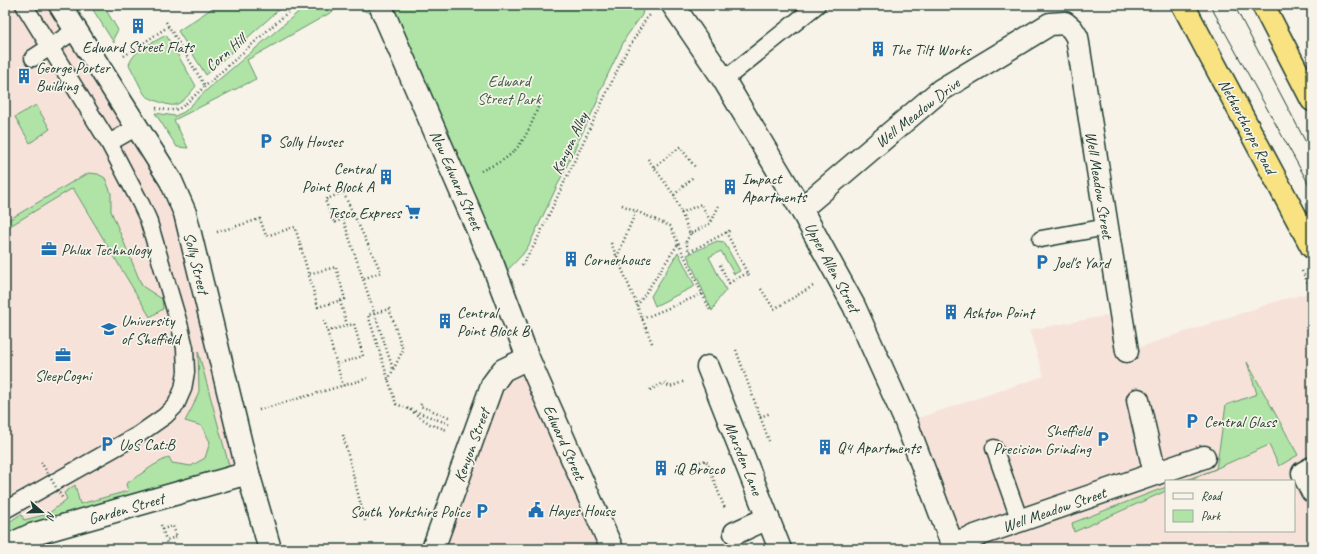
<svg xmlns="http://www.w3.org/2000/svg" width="1317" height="554" viewBox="0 0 1317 554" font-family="Caveat,sans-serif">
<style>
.built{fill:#f7e2da;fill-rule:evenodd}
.green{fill:#afe4a6;stroke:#67906d}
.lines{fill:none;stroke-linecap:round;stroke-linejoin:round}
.lane-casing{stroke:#1f3d34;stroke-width:19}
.street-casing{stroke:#1f3d34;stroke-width:25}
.highway-casing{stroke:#1f3d34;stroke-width:25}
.path{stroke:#1f3d34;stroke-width:2.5;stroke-dasharray:1 3;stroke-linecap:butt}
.lane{stroke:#f7f3e8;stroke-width:16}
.street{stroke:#f7f3e8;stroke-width:22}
.highway{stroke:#f8e281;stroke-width:22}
.tram{stroke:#1f3d34;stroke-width:1}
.path-bridge{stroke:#1f3d34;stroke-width:2.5;stroke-dasharray:1 3;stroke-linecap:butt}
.labels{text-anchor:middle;stroke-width:3.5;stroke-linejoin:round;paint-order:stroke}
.poi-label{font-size:16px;fill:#1f3d34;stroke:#f7f3e8;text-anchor:start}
.street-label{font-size:16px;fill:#1f3d34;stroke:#f7f3e8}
.park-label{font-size:16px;fill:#3c5e4b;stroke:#f7f3e8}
</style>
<rect width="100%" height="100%" fill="#f7f3e8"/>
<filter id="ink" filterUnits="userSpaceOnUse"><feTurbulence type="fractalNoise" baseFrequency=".025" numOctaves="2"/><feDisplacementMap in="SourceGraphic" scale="8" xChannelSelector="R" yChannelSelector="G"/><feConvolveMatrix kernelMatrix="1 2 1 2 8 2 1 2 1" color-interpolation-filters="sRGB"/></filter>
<g filter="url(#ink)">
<g class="built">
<path d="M 5,5 L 60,5 L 171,181 L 248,473 L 5,547 Z"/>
<path d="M 1312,292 L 1312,549 L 954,549 L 906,422 L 1044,376 L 1029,330 L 1121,313 L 1128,351 L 1281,300 ZM 1166,481 L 1294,481 L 1294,531 L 1166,531 Z"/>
<path d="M 520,361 L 612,549 L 433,549 L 492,385 Z"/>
</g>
<g class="green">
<path d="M 90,5 L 103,5 L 118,30 L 114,37 L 114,43 Z"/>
<path d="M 217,5 L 284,5 L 206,75 L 178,31 Z"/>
<path d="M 308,5 L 344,5 L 247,60 L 256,79 L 174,120 L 188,148 L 177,147 L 155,113 L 175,116 L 184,112 L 209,88 L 296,14 Z"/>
<path d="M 351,5 L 644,5 L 642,15 L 626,37 L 599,93 L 599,98 L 529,245 L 523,254 L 499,279 L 386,20 Z"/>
<path d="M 166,35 L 196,86 C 191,92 183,103 175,105 C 170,107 151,99 146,96 C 142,92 133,71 129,65 C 133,50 153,43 166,35 Z"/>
<path d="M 36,105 L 50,129 L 30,143 L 15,117 Z"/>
<path d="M 89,173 L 98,174 L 105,178 L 111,193 L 111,211 L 142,286 L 162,299 L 163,309 L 150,317 L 73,188 L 5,229 L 5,222 L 79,178 Z"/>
<path d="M 717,241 L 724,242 L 740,271 L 734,274 L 721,251 L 709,257 L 726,290 L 718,300 L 712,311 L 687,255 Z"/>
<path d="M 678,252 L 695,286 L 655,306 L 651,296 Z"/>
<path d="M 198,351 L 230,469 L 5,538 L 5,525 L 21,514 L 24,520 L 48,514 L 67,499 L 64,493 L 75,485 L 80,504 L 128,491 L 126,484 L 154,465 L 169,457 L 172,463 L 191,466 L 205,458 L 210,442 L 202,426 L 185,421 L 193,406 L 199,391 Z"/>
<path d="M 1247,362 L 1298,455 L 1279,466 L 1269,445 L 1188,481 L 1183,481 L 1216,469 L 1226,405 L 1257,394 Z"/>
<path d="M 1166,487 L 1166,491 L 1074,532 L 1072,523 Z"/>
</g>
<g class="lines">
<defs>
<g id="lane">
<path d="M 33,58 L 76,30"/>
<path d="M 724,80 L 817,5"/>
<path d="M 109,143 L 137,127"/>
<path d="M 1041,239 L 1107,227"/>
<path d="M 994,448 L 1020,521"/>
<path d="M 5,510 L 138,435 L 165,416 L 176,405 L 183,389 L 186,372 L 185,348 L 180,327 L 148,219 L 141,204 L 109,143 L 24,5"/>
</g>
<g id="street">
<path d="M 60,5 L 171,181 L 185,213 L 248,473 L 270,549"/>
<path d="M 380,5 L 493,265 L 528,358 L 612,549"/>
<path d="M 673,5 L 724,80 L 801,209 L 854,306 L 906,422 L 954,549"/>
<path d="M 801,209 L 941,90 L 1050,24 L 1065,23 L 1072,29 L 1077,37 L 1107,227 L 1127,351"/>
<path d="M 708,367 L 780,549"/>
<path d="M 1138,400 L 1155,474"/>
<path d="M 1312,468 L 1303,473 L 1312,491"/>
<path d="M 735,533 L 768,518"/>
<path d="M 952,544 L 1204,457"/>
<path d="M 5,547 L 31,535 L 248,473"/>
<path d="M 433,549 L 492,385 L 503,370 L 528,358"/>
</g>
<g id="highway">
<path d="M 1183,5 L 1312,247"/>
<path d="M 1263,5 L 1312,100"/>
</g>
</defs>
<use href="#lane" class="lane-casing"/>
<use href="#street" class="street-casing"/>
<use href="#highway" class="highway-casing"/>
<g class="path">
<path d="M 166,22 L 205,86"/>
<path d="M 124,56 L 169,26"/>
<path d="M 156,108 C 167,110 172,112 182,107 L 296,5"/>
<path d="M 648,159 L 674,195 L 690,234 L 711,223 L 719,205"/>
<path d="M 654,167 L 680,147 L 695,167"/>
<path d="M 481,171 C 489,167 499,163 506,158 C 526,144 534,118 542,96"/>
<path d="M 674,195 L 693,177"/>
<path d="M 622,205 L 670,226 L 711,312"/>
<path d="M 681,213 L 701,204 L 711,222"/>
<path d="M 354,214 L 334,223 L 325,200 L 343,192 L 381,272 L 363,279"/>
<path d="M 343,219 L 393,369"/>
<path d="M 217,232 L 260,219 L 266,236 L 295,227 L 318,307 L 345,299 L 336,267 L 308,274"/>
<path d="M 726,232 L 750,278"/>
<path d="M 690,234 L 686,242 L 689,252 L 731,230"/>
<path d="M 611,243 L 637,305"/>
<path d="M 617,257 L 636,211"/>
<path d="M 522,265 L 535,244 L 625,54 L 646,19 L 650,15"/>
<path d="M 720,265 L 729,283 L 747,273"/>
<path d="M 1302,271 L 1312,291"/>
<path d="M 761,289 L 774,309 L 813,286"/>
<path d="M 340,301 L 347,325"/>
<path d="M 642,319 L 702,294"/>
<path d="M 324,320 L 343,386"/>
<path d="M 327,331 L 354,324 L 363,356 L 337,364"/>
<path d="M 652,343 L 637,306 L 678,244"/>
<path d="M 736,350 L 769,441"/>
<path d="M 388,380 L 403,350 L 389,309 L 368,315 L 396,404 L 449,424"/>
<path d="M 650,390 L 664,383 L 670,387 L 685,381"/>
<path d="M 421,404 L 420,406 L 451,418"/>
<path d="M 259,410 L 369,378"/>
<path d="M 410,410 L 430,424 L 447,430"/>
<path d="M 760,417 L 771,413"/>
<path d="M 343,435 L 365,521"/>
<path d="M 700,462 L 706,460 L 725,509"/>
<path d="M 161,525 L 166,540"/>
<path d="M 162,529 L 173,526 L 177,537 L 166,540 L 167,545"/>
</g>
<use href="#lane" class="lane"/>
<use href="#street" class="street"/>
<use href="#highway" class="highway"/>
<g class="tram">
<path d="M 1210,5 L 1312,190"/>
<path d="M 1234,5 L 1312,154"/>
</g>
<path class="path-bridge" d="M 41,462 L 63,499"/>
</g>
</g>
<defs>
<symbol id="building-bare" viewBox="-9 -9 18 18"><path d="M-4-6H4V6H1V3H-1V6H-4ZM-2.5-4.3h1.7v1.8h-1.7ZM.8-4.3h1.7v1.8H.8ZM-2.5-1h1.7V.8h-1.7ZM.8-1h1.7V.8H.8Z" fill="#1f6fb2" stroke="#f7f3e8" stroke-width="2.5" paint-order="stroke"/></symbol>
<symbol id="parking-bare" viewBox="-9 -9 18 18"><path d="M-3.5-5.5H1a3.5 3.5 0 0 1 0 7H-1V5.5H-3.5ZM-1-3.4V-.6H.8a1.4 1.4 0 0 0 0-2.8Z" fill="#1f6fb2" stroke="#f7f3e8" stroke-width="2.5" paint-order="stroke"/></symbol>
<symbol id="supermarket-bare" viewBox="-9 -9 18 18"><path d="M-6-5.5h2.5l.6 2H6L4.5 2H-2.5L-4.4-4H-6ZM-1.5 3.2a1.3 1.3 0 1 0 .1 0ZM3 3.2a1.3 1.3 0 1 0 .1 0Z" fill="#1f6fb2" stroke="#f7f3e8" stroke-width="2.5" paint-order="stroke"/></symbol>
<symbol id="office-bare" viewBox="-9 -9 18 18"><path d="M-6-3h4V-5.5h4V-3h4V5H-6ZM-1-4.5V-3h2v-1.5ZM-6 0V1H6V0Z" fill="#1f6fb2" stroke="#f7f3e8" stroke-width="2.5" paint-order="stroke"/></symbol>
<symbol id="university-bare" viewBox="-9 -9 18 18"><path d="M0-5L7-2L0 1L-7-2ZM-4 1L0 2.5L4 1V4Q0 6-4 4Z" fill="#1f6fb2" stroke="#f7f3e8" stroke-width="2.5" paint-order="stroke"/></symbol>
<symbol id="civic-bare" viewBox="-9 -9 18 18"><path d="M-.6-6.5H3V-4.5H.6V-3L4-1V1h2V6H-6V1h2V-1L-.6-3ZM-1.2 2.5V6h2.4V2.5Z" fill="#1f6fb2" stroke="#f7f3e8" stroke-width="2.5" paint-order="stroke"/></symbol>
</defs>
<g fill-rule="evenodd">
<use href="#building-bare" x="127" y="15" width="22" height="22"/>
<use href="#building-bare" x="867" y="38" width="22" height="22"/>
<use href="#building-bare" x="13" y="65" width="22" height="22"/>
<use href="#parking-bare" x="255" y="130" width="22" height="22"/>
<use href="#building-bare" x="375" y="166" width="22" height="22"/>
<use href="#building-bare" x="719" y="176" width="22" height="22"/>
<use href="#supermarket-bare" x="402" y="201" width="22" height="22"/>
<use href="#office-bare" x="38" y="238" width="22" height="22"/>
<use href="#building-bare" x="560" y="248" width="22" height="22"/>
<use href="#parking-bare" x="1031" y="251" width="22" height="22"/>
<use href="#building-bare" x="940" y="301" width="22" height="22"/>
<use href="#building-bare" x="434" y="310" width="22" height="22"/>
<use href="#university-bare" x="98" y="318" width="22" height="22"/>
<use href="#office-bare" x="52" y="344" width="22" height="22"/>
<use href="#parking-bare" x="1181" y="410" width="22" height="22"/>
<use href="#parking-bare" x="1092" y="428" width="22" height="22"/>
<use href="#parking-bare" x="96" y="433" width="22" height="22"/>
<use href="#building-bare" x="814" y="436" width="22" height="22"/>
<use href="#building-bare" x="650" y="457" width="22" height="22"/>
<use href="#civic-bare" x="525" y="499" width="22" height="22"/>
<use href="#parking-bare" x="471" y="500" width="22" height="22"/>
</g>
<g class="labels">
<g class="poi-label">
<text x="138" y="52" text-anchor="middle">Edward Street Flats</text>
<text x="890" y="55">The Tilt Works</text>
<text x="36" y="73">George Porter<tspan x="36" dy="18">Building</tspan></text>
<text x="278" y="147">Solly Houses</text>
<text x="374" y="174" text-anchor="end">Central<tspan x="374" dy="18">Point Block A</tspan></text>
<text x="742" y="184">Impact<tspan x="742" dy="18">Apartments</tspan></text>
<text x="401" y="218" text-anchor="end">Tesco Express</text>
<text x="61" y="255">Phlux Technology</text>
<text x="583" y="265">Cornerhouse</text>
<text x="1054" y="268">Joel's Yard</text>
<text x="457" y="318">Central<tspan x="457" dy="18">Point Block B</tspan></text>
<text x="963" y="318">Ashton Point</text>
<text x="121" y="326">University<tspan x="121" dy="18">of Sheffield</tspan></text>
<text x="63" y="381" text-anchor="middle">SleepCogni</text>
<text x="1204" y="427">Central Glass</text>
<text x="1091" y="436" text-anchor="end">Sheffield<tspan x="1091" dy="18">Precision Grinding</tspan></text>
<text x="119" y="450">UoS Cat:B</text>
<text x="837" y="453">Q4 Apartments</text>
<text x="673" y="474">iQ Brocco</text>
<text x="548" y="516">Hayes House</text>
<text x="470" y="517" text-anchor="end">South Yorkshire Police</text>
</g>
<g class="street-label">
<text transform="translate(225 52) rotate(-41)" y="6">Corn Hill</text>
<text transform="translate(917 112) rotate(-38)" y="6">Well Meadow Drive</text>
<text transform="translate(1248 126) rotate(62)" y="6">Netherthorpe Road</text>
<text transform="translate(569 143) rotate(-65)" y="6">Kenyon Alley</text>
<text transform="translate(457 180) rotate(66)" y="6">New Edward Street</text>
<text transform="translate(1100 185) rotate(81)" y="6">Well Meadow Street</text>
<text transform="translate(197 263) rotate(76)" y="6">Solly Street</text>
<text transform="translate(833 267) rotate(62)" y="6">Upper Allen Street</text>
<text transform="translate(565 442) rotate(66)" y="6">Edward Street</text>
<text transform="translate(471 445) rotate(-70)" y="6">Kenyon Street</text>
<text transform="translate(744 458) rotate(68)" y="6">Marsden Lane</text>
<text transform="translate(126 508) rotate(-16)" y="6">Garden Street</text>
<text transform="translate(1054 509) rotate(-19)" y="6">Well Meadow Street</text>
</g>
<g class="park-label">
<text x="509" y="86">Edward<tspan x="509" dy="18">Street Park</tspan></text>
</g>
</g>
<rect width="1317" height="554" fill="none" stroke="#f7f3e8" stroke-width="20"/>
<rect x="10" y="10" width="1297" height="534" fill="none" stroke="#1f3d34" stroke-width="1.5" filter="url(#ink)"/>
<rect x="1165" y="480" width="130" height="52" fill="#f7f3e8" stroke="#a1aaa0"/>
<rect x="1173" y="493" width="20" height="6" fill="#f7f3e8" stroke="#a1aaa0"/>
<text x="1201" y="500" font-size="12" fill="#1f3d34">Road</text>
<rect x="1173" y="510" width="20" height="12" fill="#afe4a6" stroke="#a1aaa0"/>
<text x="1201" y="520" font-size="12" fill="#1f3d34">Park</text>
<g transform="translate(42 512) rotate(110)" stroke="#f7f3e8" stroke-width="3" paint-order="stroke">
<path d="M0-3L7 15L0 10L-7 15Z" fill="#1f3d34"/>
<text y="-6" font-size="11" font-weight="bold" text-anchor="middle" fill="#1f3d34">N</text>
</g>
</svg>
